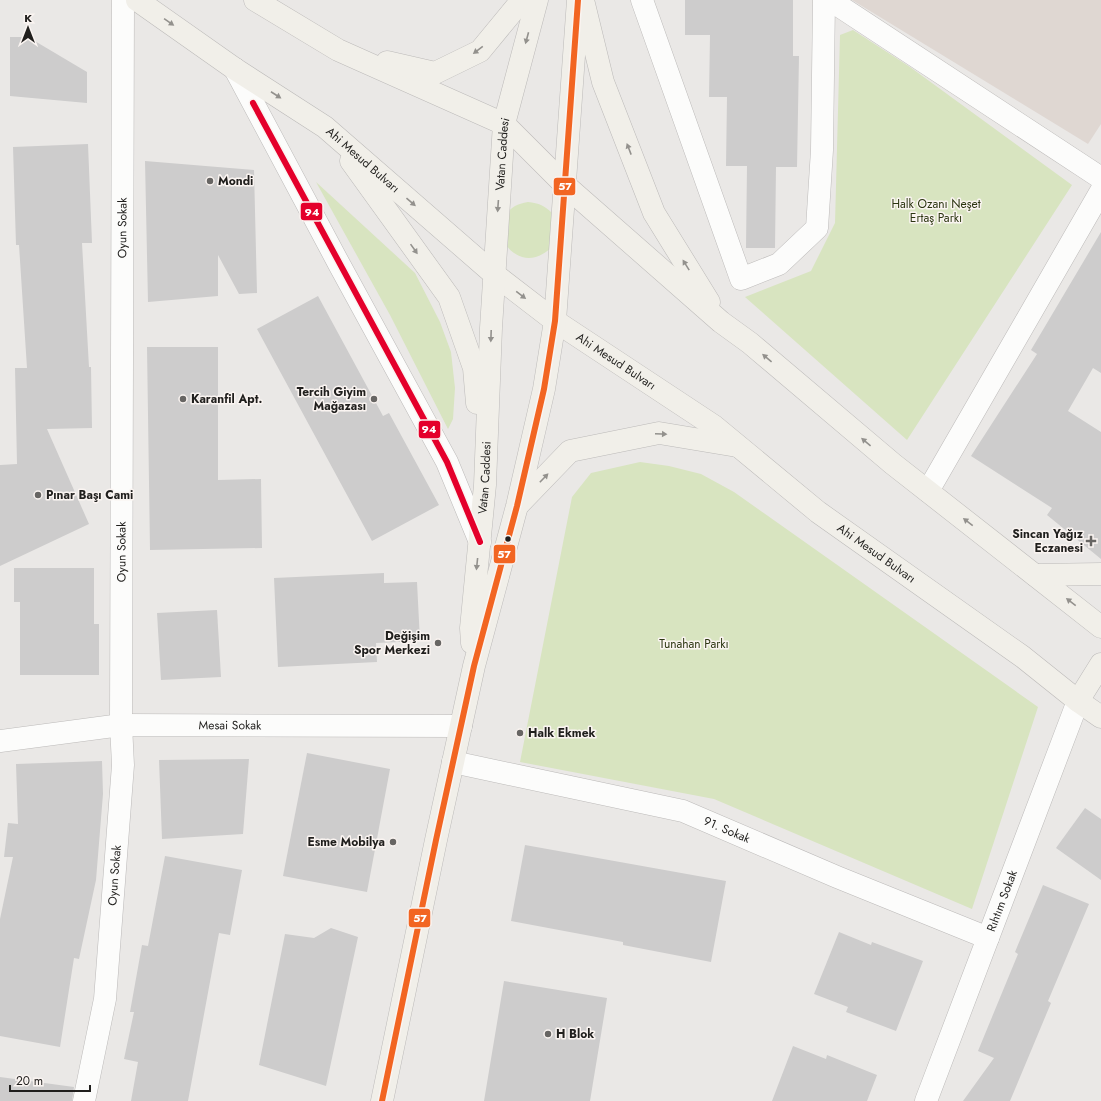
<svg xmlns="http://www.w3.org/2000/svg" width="1101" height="1101" viewBox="0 0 1101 1101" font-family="Jost,sans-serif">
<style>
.built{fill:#dfd7d2}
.green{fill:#d8e4c0}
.building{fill:#cdcccc}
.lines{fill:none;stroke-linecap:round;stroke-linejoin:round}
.street-casing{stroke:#bcbab9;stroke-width:23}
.secondary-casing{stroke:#bcbab9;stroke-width:23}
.street{stroke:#fcfcfb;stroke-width:22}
.secondary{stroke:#f1efe9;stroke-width:22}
.bus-1-casing{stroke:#faf4f1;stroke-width:9}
.bus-2-casing{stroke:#faf4f1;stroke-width:9}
.bus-1{stroke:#e4002b;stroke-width:6}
.bus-2{stroke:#f26522;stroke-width:6}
.oneway{fill:#93918d}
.poi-dot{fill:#676563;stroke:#faf4f1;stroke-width:1.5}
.bus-dot{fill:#201f1d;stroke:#faf4f1;stroke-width:1.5}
.labels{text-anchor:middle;stroke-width:3;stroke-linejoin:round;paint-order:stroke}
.street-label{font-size:12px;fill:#201f1d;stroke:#faf4f1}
.poi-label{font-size:12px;font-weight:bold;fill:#201f1d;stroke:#faf4f1;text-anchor:start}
.park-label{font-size:12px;fill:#2c3611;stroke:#faf4f1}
.line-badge{stroke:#faf4f1;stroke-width:1.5}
.badge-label{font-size:11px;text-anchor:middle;font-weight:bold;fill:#fff}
</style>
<rect width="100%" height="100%" fill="#eae8e6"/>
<path class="built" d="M 852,0 L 1101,0 L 1101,124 L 1088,144 Z"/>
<g class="green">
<path d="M 853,30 L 910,67 L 1072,185 L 907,440 L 745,297 L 811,271 L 835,223 L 840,35 Z"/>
<path d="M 316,182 L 415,273 L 440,322 L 451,352 L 455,388 L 453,419 L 448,429 L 390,315 Z"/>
<path d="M 528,202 C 539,203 545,206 552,213 L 551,248 C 534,263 518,261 504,243 C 505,220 501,207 528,202 Z"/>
<path d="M 640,462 L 669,466 L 701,474 L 734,492 L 1038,707 L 972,909 L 714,799 L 520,762 L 572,497 L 591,473 Z"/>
</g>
<g class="building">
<path d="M 685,0 L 793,0 L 793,56 L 799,56 L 797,167 L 776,167 L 775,248 L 746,248 L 747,166 L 726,166 L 727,97 L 709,97 L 710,35 L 685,35 Z"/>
<path d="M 10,37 L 28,37 L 87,72 L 87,103 L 10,96 Z"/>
<path d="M 88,144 L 92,243 L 82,243 L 89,367 L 91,367 L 92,428 L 47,429 L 89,524 L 0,566 L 0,465 L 17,464 L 15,368 L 27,368 L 19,245 L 16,245 L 13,147 Z"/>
<path d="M 145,161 L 254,170 L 257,293 L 239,294 L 218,255 L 218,296 L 148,302 Z"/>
<path d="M 1101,232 L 1101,373 L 1093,368 L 1068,411 L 1101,432 L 1101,559 L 1047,515 L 1052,508 L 971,456 L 1037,354 L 1031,350 Z"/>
<path d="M 318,296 L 383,416 L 389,413 L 439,505 L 372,541 L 257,329 Z"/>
<path d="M 147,347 L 218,347 L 218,480 L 261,479 L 262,548 L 150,550 Z"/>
<path d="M 14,568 L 94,568 L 94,624 L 99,624 L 99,675 L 20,675 L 20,602 L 14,602 Z"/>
<path d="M 384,573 L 384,583 L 417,582 L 420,641 L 376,643 L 377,662 L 278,667 L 274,578 Z"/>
<path d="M 217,610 L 221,677 L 161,680 L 157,613 Z"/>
<path d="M 307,753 L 390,769 L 367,892 L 283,876 Z"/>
<path d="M 249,759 L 243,834 L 162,839 L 159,760 Z"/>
<path d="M 102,761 L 103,794 L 96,880 L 79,959 L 74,958 L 60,1047 L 0,1036 L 0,919 L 13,857 L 4,857 L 8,823 L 18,824 L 16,764 Z"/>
<path d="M 1085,808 L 1101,819 L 1101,880 L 1056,848 Z"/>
<path d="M 525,845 L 726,881 L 711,962 L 623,945 L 623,942 L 511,921 Z"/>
<path d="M 165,856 L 242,870 L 230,935 L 219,933 L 188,1101 L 131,1101 L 138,1062 L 124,1059 L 134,1012 L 130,1012 L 142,945 L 148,946 Z"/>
<path d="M 1043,885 L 1089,904 L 1048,1001 L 1051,1003 L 1010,1101 L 963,1101 L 994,1058 L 978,1051 L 1018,954 L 1015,952 Z"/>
<path d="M 331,928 L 358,937 L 326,1086 L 259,1065 L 285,934 L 314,938 Z"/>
<path d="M 839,932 L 871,945 L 872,942 L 923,961 L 896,1031 L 846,1012 L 848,1007 L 814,994 Z"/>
<path d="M 504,981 L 607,998 L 590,1101 L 484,1101 Z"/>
<path d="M 793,1046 L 826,1059 L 827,1055 L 877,1075 L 867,1101 L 772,1101 Z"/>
<path d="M 0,1077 L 74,1087 L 72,1101 L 0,1101 Z"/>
</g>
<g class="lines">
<defs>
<g id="street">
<path d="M 642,0 L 741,279 L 779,264 L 817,228 L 822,150 L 824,0"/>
<path d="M 830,0 L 1101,178"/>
<path d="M 235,69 L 339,264 L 447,462 L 480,542"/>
<path d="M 928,491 L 1101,191"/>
<path id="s1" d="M 0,741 L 121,725 L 461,726"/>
<path id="s2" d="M 453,762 L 683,811 L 837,877 L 988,938"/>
<path id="s3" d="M 84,1101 L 105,999 L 123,765 L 121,725 L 123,0"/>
<path id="s4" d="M 926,1101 L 1078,701"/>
</g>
<g id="secondary">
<path id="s5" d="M 137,0 L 235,69 L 325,127 L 494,274 L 555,321 L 714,426 L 818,512 L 1023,657 L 1078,701 L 1101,717"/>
<path d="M 255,0 L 338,50 L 504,124 L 566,186 L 721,322 L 750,343 L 893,464 L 1101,627"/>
<path d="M 584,4 L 603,82 L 654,213 L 709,302"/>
<path d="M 387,62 L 435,73 L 480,51 L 522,0"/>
<path d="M 351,161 L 449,297 L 474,368 L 477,403"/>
<path d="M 518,505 L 570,451 L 659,433 L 737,446"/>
<path d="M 1035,575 L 1101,574"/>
<path id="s6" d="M 472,643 L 471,628 L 485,485 L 491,328 L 504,124 L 537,0"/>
<path d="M 1078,701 L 1101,664"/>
<path d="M 382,1101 L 436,840 L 474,666 L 517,506 L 544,389 L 555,321 L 578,0"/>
</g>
</defs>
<use href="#street" class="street-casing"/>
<use href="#secondary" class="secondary-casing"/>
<use href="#street" class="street"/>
<use href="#secondary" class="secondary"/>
<defs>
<path id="bus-1" d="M 253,103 L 447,462 L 480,542"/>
<path id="bus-2" d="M 382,1101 L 436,840 L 474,666 L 517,506 L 544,389 L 555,321 L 578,0"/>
</defs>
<use href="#bus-1" class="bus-1-casing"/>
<use href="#bus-2" class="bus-2-casing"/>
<use href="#bus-1" class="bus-1"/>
<use href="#bus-2" class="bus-2"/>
</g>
<defs><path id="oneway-solid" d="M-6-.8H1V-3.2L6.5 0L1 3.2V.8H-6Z"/></defs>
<g class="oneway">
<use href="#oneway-solid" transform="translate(169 22) rotate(35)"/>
<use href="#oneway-solid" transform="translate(527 38) rotate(105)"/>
<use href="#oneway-solid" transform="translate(478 50) rotate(143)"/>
<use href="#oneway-solid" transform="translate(276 95) rotate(33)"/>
<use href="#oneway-solid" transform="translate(629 149) rotate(-111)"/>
<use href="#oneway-solid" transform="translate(411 202) rotate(41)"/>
<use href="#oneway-solid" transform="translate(498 206) rotate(94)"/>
<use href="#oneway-solid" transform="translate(414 249) rotate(55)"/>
<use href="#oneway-solid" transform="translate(686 265) rotate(-122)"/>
<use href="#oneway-solid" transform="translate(521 295) rotate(37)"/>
<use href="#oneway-solid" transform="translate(491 336) rotate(92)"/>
<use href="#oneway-solid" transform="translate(767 358) rotate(-140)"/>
<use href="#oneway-solid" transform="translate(661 434) rotate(2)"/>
<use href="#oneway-solid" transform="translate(866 442) rotate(-140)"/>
<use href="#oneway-solid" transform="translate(544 478) rotate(-46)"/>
<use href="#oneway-solid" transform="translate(968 522) rotate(-142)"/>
<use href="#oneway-solid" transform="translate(477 564) rotate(96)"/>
<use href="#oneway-solid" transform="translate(1071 602) rotate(-142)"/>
</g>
<g class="poi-dot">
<circle cx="210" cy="181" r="4"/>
<circle cx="183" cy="399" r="4"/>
<circle cx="374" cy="399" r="4"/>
<circle cx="38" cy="495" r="4"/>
<path d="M1089 535h4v4h4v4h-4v4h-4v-4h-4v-4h4z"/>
<circle cx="438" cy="643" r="4"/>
<circle cx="520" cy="733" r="4"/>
<circle cx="393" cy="842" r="4"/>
<circle cx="548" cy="1034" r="4"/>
</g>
<circle class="bus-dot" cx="508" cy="539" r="3.5"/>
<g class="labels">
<g class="street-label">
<text dy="4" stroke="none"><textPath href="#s6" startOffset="490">Vatan Caddesi</textPath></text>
<text dy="4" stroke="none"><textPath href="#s5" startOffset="277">Ahi Mesud Bulvarı</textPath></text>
<text dy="4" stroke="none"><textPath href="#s3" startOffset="876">Oyun Sokak</textPath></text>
<text dy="4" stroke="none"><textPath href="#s5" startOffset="601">Ahi Mesud Bulvarı</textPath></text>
<text dy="4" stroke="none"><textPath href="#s6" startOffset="166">Vatan Caddesi</textPath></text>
<text dy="4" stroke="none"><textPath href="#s3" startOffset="552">Oyun Sokak</textPath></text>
<text dy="4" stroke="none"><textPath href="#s5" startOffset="925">Ahi Mesud Bulvarı</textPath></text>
<text dy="4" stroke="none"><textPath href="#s1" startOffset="231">Mesai Sokak</textPath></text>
<text dy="4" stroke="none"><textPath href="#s2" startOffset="283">91. Sokak</textPath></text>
<text dy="4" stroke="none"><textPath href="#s3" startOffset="228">Oyun Sokak</textPath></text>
<text dy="4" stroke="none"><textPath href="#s4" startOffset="214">Rıhtım Sokak</textPath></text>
</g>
<g class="poi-label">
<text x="218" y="185">Mondi</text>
<text x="366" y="396" text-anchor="end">Tercih Giyim<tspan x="366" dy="14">Mağazası</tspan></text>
<text x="191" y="403">Karanfil Apt.</text>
<text x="46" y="499">Pınar Başı Cami</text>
<text x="1083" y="538" text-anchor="end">Sincan Yağız<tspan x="1083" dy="14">Eczanesi</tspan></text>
<text x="430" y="640" text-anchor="end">Değişim<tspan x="430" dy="14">Spor Merkezi</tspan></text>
<text x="528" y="737">Halk Ekmek</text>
<text x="385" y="846" text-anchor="end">Esme Mobilya</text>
<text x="556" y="1038">H Blok</text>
</g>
<g class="park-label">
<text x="936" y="208">Halk Ozanı Neşet<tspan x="936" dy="14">Ertaş Parkı</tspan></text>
<text x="694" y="648">Tunahan Parkı</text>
</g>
</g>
<g class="line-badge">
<rect x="553" y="177" width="23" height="19" rx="4" fill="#f26522"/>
<rect x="300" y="202" width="23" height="19" rx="4" fill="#e4002b"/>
<rect x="418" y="420" width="23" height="19" rx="4" fill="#e4002b"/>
<rect x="493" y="544" width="23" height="20" rx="4" fill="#f26522"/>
<rect x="408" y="908" width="23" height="20" rx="4" fill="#f26522"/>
</g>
<g class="badge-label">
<text x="565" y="190">57</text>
<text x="312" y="216">94</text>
<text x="429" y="433">94</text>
<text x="504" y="558">57</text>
<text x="420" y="922">57</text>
</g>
<g transform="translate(28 28)" stroke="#faf4f1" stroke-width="3" paint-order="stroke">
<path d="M0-3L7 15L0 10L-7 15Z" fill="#201f1d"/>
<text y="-6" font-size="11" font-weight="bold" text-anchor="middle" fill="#201f1d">K</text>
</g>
<path d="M10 1085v6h80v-6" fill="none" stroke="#201f1d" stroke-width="2"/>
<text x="16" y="1085" font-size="12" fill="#201f1d" stroke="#faf4f1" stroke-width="3" paint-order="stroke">20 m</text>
</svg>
